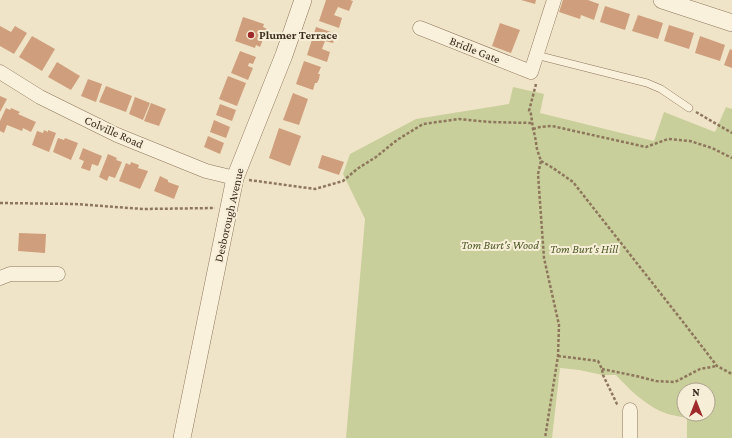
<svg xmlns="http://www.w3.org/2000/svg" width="732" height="438" viewBox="0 0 732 438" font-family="'Crimson Pro',serif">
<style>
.green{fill:#c9cf9b;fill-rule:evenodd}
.building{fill:#cf9f7d}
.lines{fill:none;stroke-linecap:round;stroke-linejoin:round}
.service-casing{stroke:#8d765c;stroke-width:8}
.minor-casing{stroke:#8d765c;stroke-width:15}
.tertiary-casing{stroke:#8d765c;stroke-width:18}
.path{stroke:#8d765c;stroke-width:2.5;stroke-dasharray:3 2;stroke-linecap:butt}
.service{stroke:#faf1dc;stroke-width:7}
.minor{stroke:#faf1dc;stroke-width:14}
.tertiary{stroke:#faf1dc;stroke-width:17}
.poi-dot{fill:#9e2a2b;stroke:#f7eed8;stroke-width:1.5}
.labels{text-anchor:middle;stroke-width:4;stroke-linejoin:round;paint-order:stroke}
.poi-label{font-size:12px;font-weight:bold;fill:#3d2e20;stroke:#f7eed8;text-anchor:start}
.street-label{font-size:12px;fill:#3d2e20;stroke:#f7eed8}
.park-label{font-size:12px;font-style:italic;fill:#4d5a26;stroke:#f7eed8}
</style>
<rect width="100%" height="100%" fill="#f0e4c8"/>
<path class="green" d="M 513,87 L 544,94 L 540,113 L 654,141 L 664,112 L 715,132 L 726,107 L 732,109 L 732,438 L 687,438 L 687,418 C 678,416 668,415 660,411 C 642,402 629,389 616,375 L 603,375 L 579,370 L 560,368 L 552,438 L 346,438 L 365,219 L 343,174 L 350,154 L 416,119 L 509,104 ZM 684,390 L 708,390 L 708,414 L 684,414 Z"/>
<g class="building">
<path d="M 326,0 L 350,0 L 353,1 L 349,11 L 338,7 L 334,15 L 342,18 L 339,28 L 319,21 Z"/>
<path d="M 521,0 L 536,0 L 535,4 Z"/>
<path d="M 563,0 L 588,0 L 599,4 L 594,20 L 581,15 L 580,19 L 559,12 Z"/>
<path d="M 605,6 L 630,14 L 625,30 L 600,22 Z"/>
<path d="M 638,15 L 663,23 L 658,39 L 632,31 Z"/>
<path d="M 243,17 L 264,24 L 263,27 L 267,29 L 260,47 L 256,45 L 255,48 L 235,41 Z"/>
<path d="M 500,23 L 520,30 L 511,53 L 492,46 Z"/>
<path d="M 669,25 L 694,33 L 689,49 L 664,41 Z"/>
<path d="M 0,26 L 11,32 L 15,26 L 27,33 L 14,54 L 0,46 Z"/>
<path d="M 316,27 L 337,34 L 333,43 L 325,41 L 322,49 L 330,52 L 327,62 L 307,55 Z"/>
<path d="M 32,36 L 55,49 L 42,71 L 19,57 Z"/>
<path d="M 700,36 L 725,45 L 720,61 L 695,53 Z"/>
<path d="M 730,49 L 732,50 L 732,68 L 724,65 Z"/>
<path d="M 240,51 L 256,57 L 253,64 L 249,63 L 248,66 L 253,68 L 248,80 L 231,73 Z"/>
<path d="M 304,61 L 321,67 L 318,74 L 320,74 L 319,79 L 317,83 L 315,83 L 313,90 L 296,84 Z"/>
<path d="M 57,62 L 80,76 L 71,90 L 48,77 Z"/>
<path d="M 228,76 L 246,83 L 237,106 L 219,99 Z"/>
<path d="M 88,79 L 102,84 L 96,102 L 81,96 Z"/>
<path d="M 106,86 L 132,96 L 126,112 L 99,102 Z"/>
<path d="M 293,93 L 308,99 L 299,125 L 283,120 Z"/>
<path d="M 0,96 L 7,99 L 0,112 Z"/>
<path d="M 135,97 L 150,103 L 143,120 L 129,114 Z"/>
<path d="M 151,103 L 166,109 L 159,126 L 144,121 Z"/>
<path d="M 220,104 L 236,110 L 232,121 L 216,115 Z"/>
<path d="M 6,108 L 10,110 L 11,108 L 20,112 L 18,114 L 36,122 L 31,132 L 23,128 L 22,131 L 7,125 L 4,133 L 0,131 L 0,121 Z"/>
<path d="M 214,120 L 230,127 L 226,138 L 210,132 Z"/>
<path d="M 279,128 L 301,136 L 290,166 L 269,158 Z"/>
<path d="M 44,130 L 48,132 L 48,130 L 56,133 L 49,152 L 32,145 L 37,131 L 43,133 Z"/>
<path d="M 208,136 L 224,143 L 220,154 L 204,147 Z"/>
<path d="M 58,138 L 64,140 L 65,138 L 78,143 L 71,160 L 53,152 Z"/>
<path d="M 83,148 L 102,156 L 98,166 L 92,164 L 90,171 L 81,168 L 84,161 L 79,159 Z"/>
<path d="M 108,154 L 117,158 L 116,160 L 122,162 L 115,178 L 109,176 L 107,181 L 99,177 Z"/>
<path d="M 322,155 L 344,162 L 339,175 L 318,168 Z"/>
<path d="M 131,162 L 139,165 L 138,168 L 148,171 L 140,189 L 119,181 L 126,163 L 130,165 Z"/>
<path d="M 160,176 L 168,180 L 168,182 L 179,186 L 174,199 L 154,191 Z"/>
<path d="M 19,233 L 46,234 L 45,253 L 18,251 Z"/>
</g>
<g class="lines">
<defs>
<path id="service" d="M 536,55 L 647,83 L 661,89 L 689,108"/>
<g id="minor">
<path d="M 420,28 L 531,72 L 554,0"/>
<path d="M 0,72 L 40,97 L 117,135 L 206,171 L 235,178"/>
<path d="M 0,278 L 10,274 L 58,274"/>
<path d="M 630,438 L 630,410"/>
</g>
<g id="tertiary">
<path d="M 662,0 L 732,23"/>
<path d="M 182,438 L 235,178 L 284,55 L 303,0"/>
</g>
</defs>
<use href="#service" class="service-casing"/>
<use href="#minor" class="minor-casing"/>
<use href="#tertiary" class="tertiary-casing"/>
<g class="path">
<path d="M 536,84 L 529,111 L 531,114 L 533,129 L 535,136 L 537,149 L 541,161 L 538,174 L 544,258 L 559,325 L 558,356 L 545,438"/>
<path d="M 696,112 L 732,133"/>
<path d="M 533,129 L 540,127 L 552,126 L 646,147 L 668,139 L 690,141 L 712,148 L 732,158"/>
<path d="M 541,161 L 553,168 L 573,182 L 680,318 L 717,366 L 732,374"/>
<path d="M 249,180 L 315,189 L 343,181 L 357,169 L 376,157 L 397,140 L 423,124 L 459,119 L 490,122 L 532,123"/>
<path d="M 0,203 L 75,204 L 143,209 L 215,208"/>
<path d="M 558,356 L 598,361 L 602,369 L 603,375 L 617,404 L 619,405"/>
<path d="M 602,369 L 636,376 L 656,381 L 675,382 L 700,369 L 717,366"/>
</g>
<use href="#service" class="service"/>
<use href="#minor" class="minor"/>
<use href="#tertiary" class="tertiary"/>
</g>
<circle class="poi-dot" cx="251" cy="35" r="4"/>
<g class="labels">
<g class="poi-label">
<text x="259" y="39">Plumer Terrace</text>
</g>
<g class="street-label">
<text transform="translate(475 50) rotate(22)" y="4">Bridle Gate</text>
<text transform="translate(114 132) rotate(24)" y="4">Colville Road</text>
<text transform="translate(229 215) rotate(-77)" y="4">Desborough Avenue</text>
</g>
<g class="park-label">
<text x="500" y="249">Tom Burt's Wood</text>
<text x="584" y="253">Tom Burt's Hill</text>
</g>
</g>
<g transform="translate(696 402)"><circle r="19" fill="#f7eed8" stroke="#ada18e"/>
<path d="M0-3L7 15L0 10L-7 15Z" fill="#9e2a2b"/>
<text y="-6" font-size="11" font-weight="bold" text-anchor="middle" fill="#3d2e20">N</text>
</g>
</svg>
